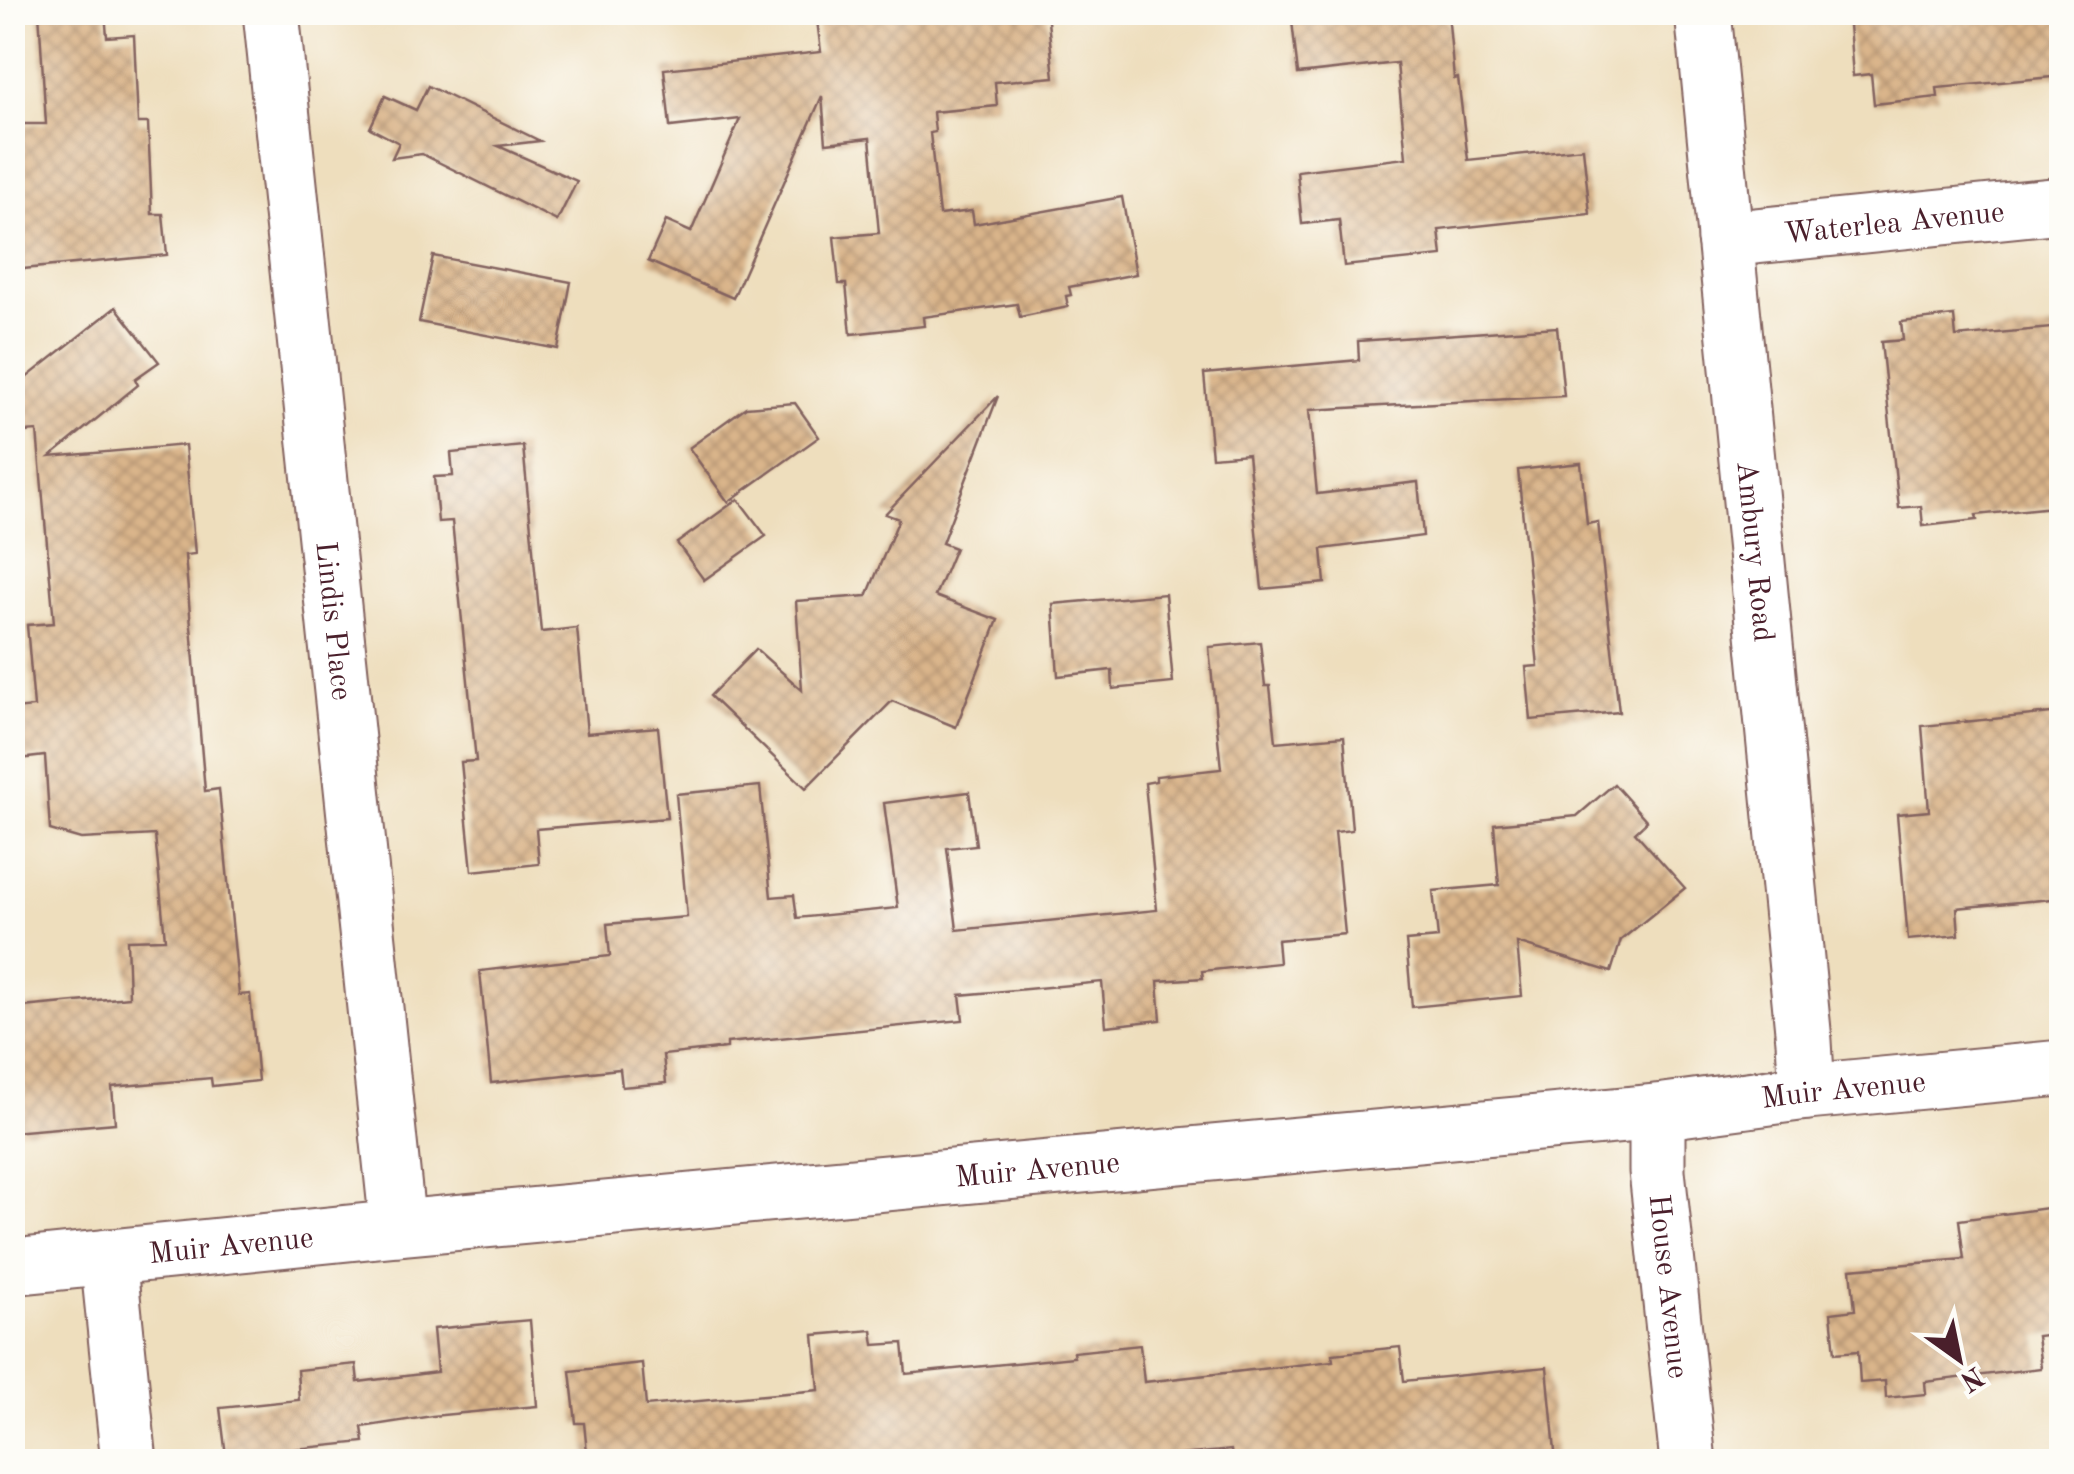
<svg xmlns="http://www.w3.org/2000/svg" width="2074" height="1474" viewBox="0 0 2074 1474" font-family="'Old Standard TT',serif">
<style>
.building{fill:url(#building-cross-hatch)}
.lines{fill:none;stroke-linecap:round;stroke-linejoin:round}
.street-casing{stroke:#83625e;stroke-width:59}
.street{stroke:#fff;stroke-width:55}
.labels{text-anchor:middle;stroke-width:10;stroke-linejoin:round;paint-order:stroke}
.street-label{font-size:30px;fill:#4a1f2b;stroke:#fdfcf7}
</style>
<defs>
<pattern id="building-cross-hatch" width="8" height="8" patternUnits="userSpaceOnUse" patternTransform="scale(2.5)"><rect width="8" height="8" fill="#dab58b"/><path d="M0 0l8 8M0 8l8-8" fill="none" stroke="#b39372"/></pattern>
</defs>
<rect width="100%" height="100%" fill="#fdfcf7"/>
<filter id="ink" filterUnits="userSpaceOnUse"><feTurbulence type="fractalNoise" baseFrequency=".01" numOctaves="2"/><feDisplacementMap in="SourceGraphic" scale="20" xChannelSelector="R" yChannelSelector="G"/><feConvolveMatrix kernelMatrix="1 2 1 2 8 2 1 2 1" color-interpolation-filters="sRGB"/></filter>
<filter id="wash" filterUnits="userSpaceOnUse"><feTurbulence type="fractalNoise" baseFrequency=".0048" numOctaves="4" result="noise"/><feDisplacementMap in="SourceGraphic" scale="40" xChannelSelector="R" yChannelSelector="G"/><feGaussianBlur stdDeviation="2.25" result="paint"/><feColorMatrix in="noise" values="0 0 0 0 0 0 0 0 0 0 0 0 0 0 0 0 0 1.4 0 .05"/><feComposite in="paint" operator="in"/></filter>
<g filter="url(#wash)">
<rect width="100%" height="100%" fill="#eedebd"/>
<g id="blocks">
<g class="building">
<path d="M 39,12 L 105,12 L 107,37 L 134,35 L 138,123 L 148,123 L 152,214 L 163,214 L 167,255 L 12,270 L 12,124 L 46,124 Z"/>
<path d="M 816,12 L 1047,12 L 1054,77 L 995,82 L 997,106 L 933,112 L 935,132 L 930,133 L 939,215 L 972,211 L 974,224 L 1122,197 L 1136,274 L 1069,287 L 1071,295 L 1066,296 L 1068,307 L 1020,317 L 1017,304 L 923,317 L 924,326 L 851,334 L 846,284 L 839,284 L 834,237 L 879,233 L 870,138 L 826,143 L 822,96 L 733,298 L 648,261 L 666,221 L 691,232 L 740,119 L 670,127 L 664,69 L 821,52 Z"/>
<path d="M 1291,12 L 1448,12 L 1454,79 L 1458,78 L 1468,160 L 1583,148 L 1590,214 L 1439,230 L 1442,256 L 1344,266 L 1339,220 L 1302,224 L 1297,171 L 1406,158 L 1397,63 L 1298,74 Z"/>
<path d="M 1848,12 L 2062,12 L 2062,76 L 1937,88 L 1938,97 L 1874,104 L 1871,74 L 1853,76 Z"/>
<path d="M 428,86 L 540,141 L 498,146 L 577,181 L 557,221 L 422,154 L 392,158 L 399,143 L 370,128 L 385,96 L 416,110 Z"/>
<path d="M 433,256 L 571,282 L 558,349 L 419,322 Z"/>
<path d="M 116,307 L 159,362 L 135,379 L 138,385 L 50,457 L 185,445 L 195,554 L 185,555 L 205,791 L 219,789 L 239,995 L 250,994 L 258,1081 L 212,1086 L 211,1078 L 112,1087 L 115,1123 L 12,1132 L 12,1008 L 129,997 L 127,940 L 165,939 L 155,835 L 81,839 L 50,830 L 45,756 L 19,759 L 14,709 L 34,707 L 27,625 L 54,623 L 37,431 L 12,433 L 12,389 Z"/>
<path d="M 1954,316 L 1956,337 L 2062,327 L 2062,506 L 1976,515 L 1977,520 L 1923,526 L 1921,506 L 1899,508 L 1881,342 L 1903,340 L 1901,322 Z"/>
<path d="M 1557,327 L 1564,396 L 1309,410 L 1317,494 L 1418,482 L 1423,536 L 1322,549 L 1325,583 L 1262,589 L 1248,454 L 1212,457 L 1204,374 L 1359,360 L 1358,341 Z"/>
<path d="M 998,396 L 942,543 L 955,548 L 935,596 L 998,620 L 956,727 L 892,701 L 806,788 L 710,696 L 756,649 L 802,690 L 796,601 L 867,596 L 899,519 L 885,514 Z"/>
<path d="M 795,403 L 819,437 L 728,502 L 689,448 L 746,407 Z"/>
<path d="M 523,446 L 541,632 L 577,628 L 587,733 L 658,727 L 667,818 L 536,829 L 539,864 L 472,871 L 461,762 L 476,761 L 452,521 L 438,522 L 434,477 L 453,476 L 451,453 Z"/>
<path d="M 1581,463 L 1587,524 L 1598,522 L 1619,712 L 1531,720 L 1526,667 L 1538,666 L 1518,470 Z"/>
<path d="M 738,499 L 766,536 L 704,580 L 677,543 Z"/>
<path d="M 1165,594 L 1173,683 L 1113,689 L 1112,670 L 1058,676 L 1053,604 Z"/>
<path d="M 1260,642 L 1265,686 L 1270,686 L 1276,742 L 1344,736 L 1352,830 L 1335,832 L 1345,934 L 1277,940 L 1279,963 L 1202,971 L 1203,978 L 1158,981 L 1161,1020 L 1106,1026 L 1102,982 L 960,995 L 963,1020 L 727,1043 L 727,1048 L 663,1055 L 666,1083 L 622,1087 L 620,1069 L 491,1083 L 480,971 L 610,956 L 607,924 L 687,917 L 676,794 L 760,786 L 771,897 L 794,895 L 797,918 L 898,908 L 884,803 L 969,792 L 976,845 L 947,848 L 957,930 L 1157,910 L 1145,783 L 1156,781 L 1156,776 L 1221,769 L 1209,647 Z"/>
<path d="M 2062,712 L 2062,898 L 1957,908 L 1959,935 L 1908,940 L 1897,814 L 1929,811 L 1922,726 Z"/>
<path d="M 1614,784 L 1647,821 L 1635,832 L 1685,888 L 1621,940 L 1611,972 L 1517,943 L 1522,996 L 1412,1007 L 1406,941 L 1438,938 L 1433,891 L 1499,885 L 1494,824 L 1577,816 Z"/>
<path d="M 2062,1206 L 2062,1333 L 2037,1336 L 2041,1368 L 1925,1382 L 1926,1394 L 1886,1398 L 1885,1381 L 1860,1383 L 1858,1351 L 1835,1353 L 1831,1313 L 1855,1310 L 1851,1269 L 1964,1259 L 1959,1220 Z"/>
<path d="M 530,1320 L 537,1406 L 432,1416 L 362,1427 L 364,1442 L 226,1456 L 220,1408 L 299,1400 L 297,1370 L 356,1364 L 358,1382 L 437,1372 L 433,1329 Z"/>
<path d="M 872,1330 L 874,1345 L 903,1343 L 906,1374 L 1074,1357 L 1073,1352 L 1140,1345 L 1144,1382 L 1333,1361 L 1332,1354 L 1400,1347 L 1404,1381 L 1547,1367 L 1556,1462 L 1233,1462 L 1231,1450 L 1108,1462 L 588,1462 L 584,1423 L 576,1423 L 570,1371 L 642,1363 L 646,1406 L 819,1390 L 814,1335 Z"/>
</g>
</g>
</g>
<g filter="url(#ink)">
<use href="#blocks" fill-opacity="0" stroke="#83625e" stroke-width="2.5"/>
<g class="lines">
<defs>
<g id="street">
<path id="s1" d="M 271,12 L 398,1228"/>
<path id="s2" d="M 1703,12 L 1804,1041 L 1807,1092"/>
<path id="s3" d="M 1725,239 L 2062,205"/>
<path id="s4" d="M 1657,1112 L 1657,1171 L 1688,1462"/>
<path d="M 108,1257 L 129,1462"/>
<path id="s5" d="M 12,1267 L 398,1228 L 1657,1112 L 1807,1092 L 2062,1068"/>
</g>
</defs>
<use href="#street" class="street-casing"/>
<use href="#street" class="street"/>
</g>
</g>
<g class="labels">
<g class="street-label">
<text dy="10" stroke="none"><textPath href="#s3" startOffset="170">Waterlea Avenue</textPath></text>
<text dy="10" stroke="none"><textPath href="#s2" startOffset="542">Ambury Road</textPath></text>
<text dy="10" stroke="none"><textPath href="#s1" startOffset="612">Lindis Place</textPath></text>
<text dy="10" stroke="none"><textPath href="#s5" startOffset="1840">Muir Avenue</textPath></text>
<text dy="10" stroke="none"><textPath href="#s5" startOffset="1030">Muir Avenue</textPath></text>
<text dy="10" stroke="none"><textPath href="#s5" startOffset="220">Muir Avenue</textPath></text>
<text dy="10" stroke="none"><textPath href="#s4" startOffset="175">House Avenue</textPath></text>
</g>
</g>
<rect width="2074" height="1474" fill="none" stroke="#fdfcf7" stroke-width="50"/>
<g transform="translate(1959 1359) rotate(147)" stroke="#fdfcf7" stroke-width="8" paint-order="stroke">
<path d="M0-8L18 38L0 25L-18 38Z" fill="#4a1f2b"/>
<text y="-15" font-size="28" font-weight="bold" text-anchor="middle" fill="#4a1f2b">N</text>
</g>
</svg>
